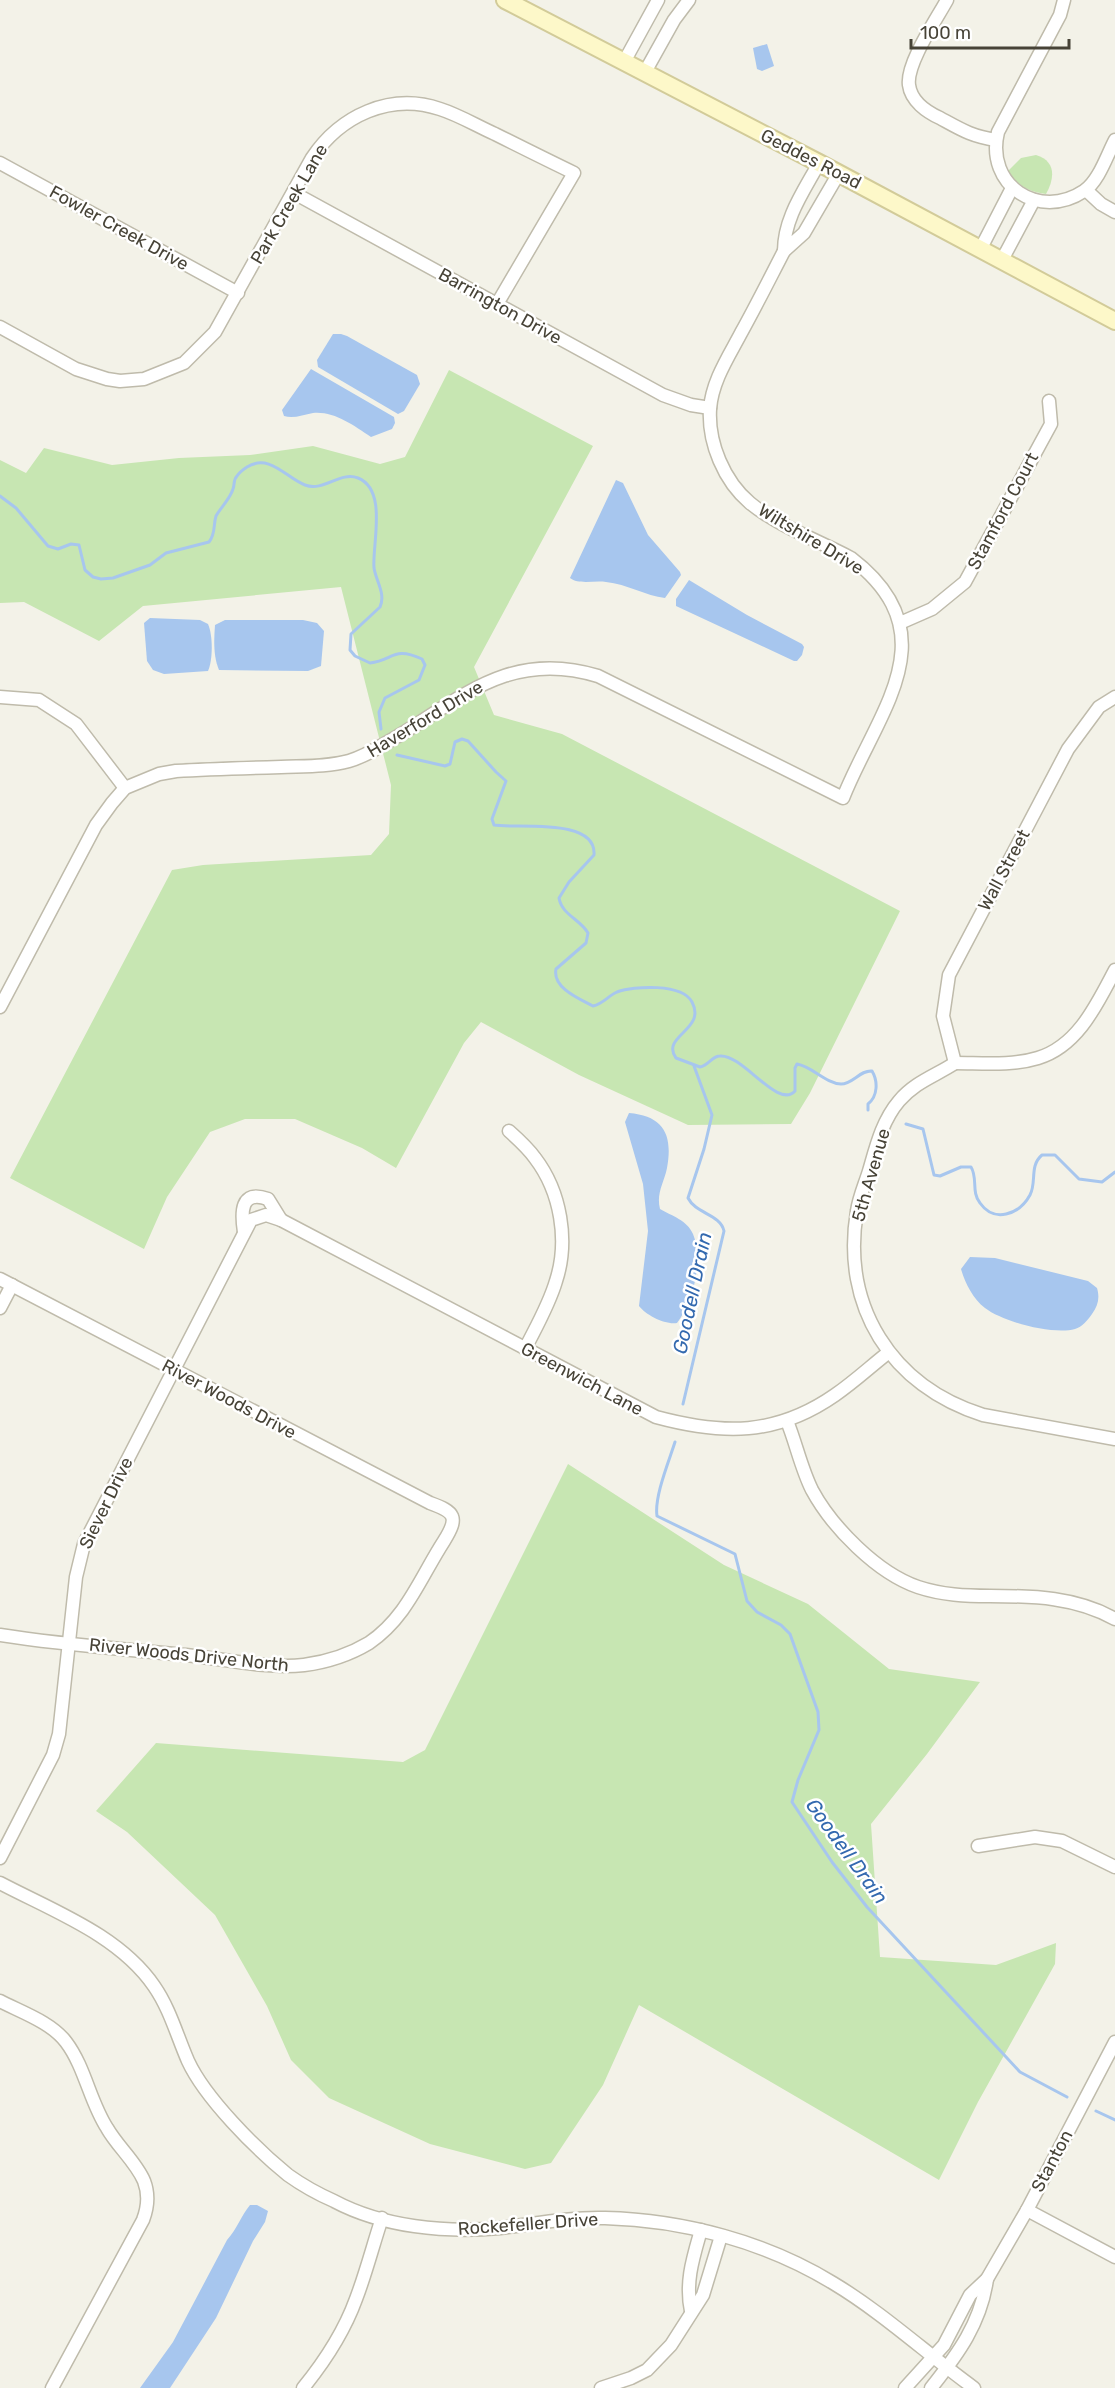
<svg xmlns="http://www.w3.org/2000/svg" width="1115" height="2388" viewBox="0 0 1115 2388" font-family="Rubik,sans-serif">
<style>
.green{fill:#c7e6b2}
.water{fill:#a7c6ee}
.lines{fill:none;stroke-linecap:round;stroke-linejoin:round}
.stream{stroke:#a7c6ee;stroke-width:3}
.minor-casing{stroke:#bfbbab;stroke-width:15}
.secondary-casing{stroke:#d2cb99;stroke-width:20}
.minor{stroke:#fff;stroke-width:12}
.secondary{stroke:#fdf8c9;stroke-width:16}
.labels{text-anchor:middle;stroke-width:5;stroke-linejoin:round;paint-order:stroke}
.street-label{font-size:18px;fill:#474337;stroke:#fff}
.water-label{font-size:20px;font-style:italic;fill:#3369af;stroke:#fff}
</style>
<rect width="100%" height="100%" fill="#f3f2e8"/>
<g class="green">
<path d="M 1036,155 C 1056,161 1055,178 1046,194 C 1028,192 1018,185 1007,172 L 1021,158 Z"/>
<path d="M 449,370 L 593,446 L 474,667 L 494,715 L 562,734 L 900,911 L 810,1093 L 791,1124 L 688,1125 L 579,1075 L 481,1022 L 464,1043 L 396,1168 L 362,1148 L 295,1119 L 245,1119 L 210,1132 L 167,1197 L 144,1249 L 10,1178 L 172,870 L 203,865 L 371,855 L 389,834 L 391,785 L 341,587 L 143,606 L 99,641 L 24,602 L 0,603 L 0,460 L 26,473 L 44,448 L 112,465 L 179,458 L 250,455 L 313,446 L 380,464 L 405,457 Z"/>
<path d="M 568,1464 L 724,1565 L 808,1604 L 889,1669 L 980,1682 L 927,1754 L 871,1824 L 880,1957 L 996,1965 L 1056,1943 L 1055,1964 L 978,2102 L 939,2180 L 639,2005 L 603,2085 L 551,2163 L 525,2169 L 430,2144 L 329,2098 L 291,2060 L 267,2006 L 215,1915 L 127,1832 L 96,1811 L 156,1743 L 403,1762 L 425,1750 Z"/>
</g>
<g class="water">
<path d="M 767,44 L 774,66 L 762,71 L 757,69 L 753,48 Z"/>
<path d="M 333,334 L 341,334 L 347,336 L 417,375 L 420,384 L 404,411 L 398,414 L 318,367 L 317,360 Z"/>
<path d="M 311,369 L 394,417 L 395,423 L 392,429 L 371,437 C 353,425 334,411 313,413 C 303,415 293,419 284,416 L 282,410 Z"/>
<path d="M 616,480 L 623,483 L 648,535 L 680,572 L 681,575 L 665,598 C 646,596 627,584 606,582 C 595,580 579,585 570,578 Z"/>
<path d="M 689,580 L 747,615 L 802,644 L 804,647 L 802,655 L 797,661 L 794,661 L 676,606 L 676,599 Z"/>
<path d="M 150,618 L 200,620 L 208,624 C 213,635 213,660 208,671 L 164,674 L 153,670 L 147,661 L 144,623 Z"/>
<path d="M 225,620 L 303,620 L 317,623 L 324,631 L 321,666 L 308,671 L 219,670 C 213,656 214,639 215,625 Z"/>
<path d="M 629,1113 C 664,1116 673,1135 667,1168 C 664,1183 656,1193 660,1209 C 672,1216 687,1220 693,1234 C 704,1260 693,1302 677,1323 C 665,1325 646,1315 639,1306 L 648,1231 L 643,1184 L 625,1122 Z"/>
<path d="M 970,1257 L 995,1258 L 1088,1281 L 1097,1288 C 1100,1298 1098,1306 1092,1314 C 1088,1320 1082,1327 1075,1329 C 1053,1335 1003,1322 985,1308 C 973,1299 965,1283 961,1269 Z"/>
<path d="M 250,2205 L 257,2205 L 268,2211 L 265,2222 L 253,2241 L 216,2318 L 170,2388 L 140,2388 L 173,2342 L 227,2240 C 237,2229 241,2216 250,2205 Z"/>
</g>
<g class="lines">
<g class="stream">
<path d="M 0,496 L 16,508 L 48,546 L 58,549 L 71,544 L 79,545 L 85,570 L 93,577 L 101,579 L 113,578 L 150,565 L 166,553 L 209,542 C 216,533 213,525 216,516 C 221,507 230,499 233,489 C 235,484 233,480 237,476 C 239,473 244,469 247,467 C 270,453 286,478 305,485 C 324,492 340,471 358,478 C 388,490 372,544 374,568 C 376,581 386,594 380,607 L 351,634 L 350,650 L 355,656 L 370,663 C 394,660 393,646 422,659 L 425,665 L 419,680 L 385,698 L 379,712 L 381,729"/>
<path d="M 397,755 L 445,766 L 450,764 L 455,742 L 462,739 L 468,741 L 496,772 L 506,781 L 492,819 L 494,825 C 516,829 597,817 594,855 L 569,882 L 559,898 C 562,915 580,919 588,933 L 586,943 L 556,969 C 552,988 580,999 593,1006 C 603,1004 608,996 617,992 C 634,986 682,983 692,1002 C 707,1030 660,1036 676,1058 L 700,1067 C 709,1065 712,1056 720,1056 C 743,1054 778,1110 795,1091 L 795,1068 L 797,1064 C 813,1067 825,1083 841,1084 C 853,1084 860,1070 872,1071 C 878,1081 878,1096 868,1104 L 868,1110"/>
<path d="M 906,1124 L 923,1129 L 934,1175 L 940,1176 L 961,1167 L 971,1167 C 978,1178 971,1192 980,1203 C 994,1223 1019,1215 1030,1195 C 1037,1182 1029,1166 1042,1155 L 1055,1155 L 1079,1179 L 1102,1182 L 1115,1172"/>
<path d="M 683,1404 L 724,1231 C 720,1214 696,1214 688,1198 L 704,1149 L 712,1115 L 694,1066"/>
<path d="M 675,1442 C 669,1461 654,1497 657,1516 L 735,1554 L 747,1601 L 757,1612 L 781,1625 L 790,1634 L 818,1712 L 819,1730 L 798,1780 L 792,1802 L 832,1862 L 867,1907 L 1020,2072 L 1067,2097"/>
<path d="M 1096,2111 L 1115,2120"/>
</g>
<defs>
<g id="minor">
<path d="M 947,0 C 936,20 906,64 909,85 C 911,101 927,112 940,118 C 962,130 971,136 996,140"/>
<path d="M 1064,0 L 1060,15 L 998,132 C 985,185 1039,221 1084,191 C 1099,181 1107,155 1115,140"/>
<path d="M 624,62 L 658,0"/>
<path d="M 645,72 L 674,20 L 689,0"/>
<path d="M 0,163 L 238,293"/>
<path d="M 819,163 C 804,191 784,218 784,251 L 804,233 L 839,173"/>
<path d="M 1086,190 L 1101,204 L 1115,212"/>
<path d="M 294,193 L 663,395 L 691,405 L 710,408"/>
<path d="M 981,248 L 1012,188"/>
<path d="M 1002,260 L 1034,200"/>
<path d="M 0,327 L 76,369 L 107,379 L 120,381 L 144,379 L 184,363 L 215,332 L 312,158 C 340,116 390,92 440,109 C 459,115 477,126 495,134 C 521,147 547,160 574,173 L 497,304"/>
<path d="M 900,623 L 932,609 L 965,582 L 1051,424 L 1049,401"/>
<path d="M 0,697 L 39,700 L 76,724 L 125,788"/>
<path d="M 0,1007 L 96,825 L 112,803 L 125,788 L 159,774 L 176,771 C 211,769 246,768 281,767 C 304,766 327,767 349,761 C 367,756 382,745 398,736 C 465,695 513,650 598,676 L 843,798 C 877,712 952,635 851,558 C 819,541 778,526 750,503 C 724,481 708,443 710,409 C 712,381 729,356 741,333 C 756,306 770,278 784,251"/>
<path d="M 955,1063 C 935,1076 915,1082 899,1101 C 882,1121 876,1147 869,1171 C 865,1184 859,1197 857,1211 C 841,1306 891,1386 983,1415 L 1115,1439"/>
<path d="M 955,1063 L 943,1016 L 949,975 L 1068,749 L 1099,707 L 1115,697"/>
<path d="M 955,1063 C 982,1063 1012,1066 1038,1058 C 1078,1046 1097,1004 1115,970"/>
<path d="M 509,1131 C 518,1139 528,1148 535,1158 C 561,1192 569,1241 556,1281 C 549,1305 536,1327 525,1349"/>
<path d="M 244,1232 C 241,1213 240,1189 268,1199 L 281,1220"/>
<path d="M 0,1279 L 430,1503 C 455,1512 459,1517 444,1541 C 420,1578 407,1617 369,1643 C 349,1655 327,1662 304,1665 C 267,1669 224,1659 186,1655 C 124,1649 61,1645 0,1635"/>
<path d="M 0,1308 L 12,1285"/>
<path d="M 787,1421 C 796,1443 801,1468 812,1490 C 832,1527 877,1573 918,1587 C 942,1595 966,1596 990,1596 C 1034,1596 1076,1597 1115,1619"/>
<path d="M 978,1846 L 1035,1837 L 1062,1841 L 1115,1867"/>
<path d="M 0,1858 L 53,1755 L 59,1734 L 76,1577 L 84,1544 L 251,1220 L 266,1215 L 281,1220 L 656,1417 C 723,1435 776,1436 835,1395 C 854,1382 871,1366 889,1352"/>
<path d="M 0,1883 C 53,1911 119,1935 154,1986 C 170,2009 177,2036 188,2061 C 205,2098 256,2149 288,2175 C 302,2185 318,2194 334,2201 C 383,2227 445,2233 500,2228 C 534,2224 570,2217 605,2218 C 684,2220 766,2242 833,2283 C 883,2313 927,2354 974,2388"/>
<path d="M 0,2001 C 21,2012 51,2022 66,2042 C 85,2067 90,2102 107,2128 C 117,2146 136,2162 144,2181 C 149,2194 148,2207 143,2220 L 52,2388"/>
<path d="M 1027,2210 L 1115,2257"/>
<path d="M 691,2311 C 685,2282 693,2258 701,2230"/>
<path d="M 303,2388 C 325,2361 344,2332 356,2299 C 366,2273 373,2245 382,2218"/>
<path d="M 601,2388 L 631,2378 L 647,2370 L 671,2345 L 703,2295 L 721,2236"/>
<path d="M 905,2388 L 944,2345 L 970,2295 L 987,2279 L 1027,2210 L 1115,2042"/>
<path d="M 931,2388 C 958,2354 981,2323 987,2279"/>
</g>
<path id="secondary" d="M 505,0 L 819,163 L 1115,321"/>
</defs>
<use href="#minor" class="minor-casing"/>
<use href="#secondary" class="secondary-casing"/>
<use href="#minor" class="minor"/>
<use href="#secondary" class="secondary"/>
</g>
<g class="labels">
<g class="street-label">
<text transform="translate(811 159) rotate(27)" y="6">Geddes Road</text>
<text transform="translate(289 204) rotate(-60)" y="6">Park Creek Lane</text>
<text transform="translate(119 228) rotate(29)" y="6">Fowler Creek Drive</text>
<text transform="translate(500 306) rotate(29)" y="6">Barrington Drive</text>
<text transform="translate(1003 511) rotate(-62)" y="6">Stamford Court</text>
<text transform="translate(811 539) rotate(31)" y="6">Wiltshire Drive</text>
<text transform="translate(425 719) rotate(-31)" y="6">Haverford Drive</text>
<text transform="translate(1004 870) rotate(-62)" y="6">Wall Street</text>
<text transform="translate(871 1175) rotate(-74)" y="6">5th Avenue</text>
<text transform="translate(582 1379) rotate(28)" y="6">Greenwich Lane</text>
<text transform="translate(229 1399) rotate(28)" y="6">River Woods Drive</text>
<text transform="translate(106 1503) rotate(-64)" y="6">Siever Drive</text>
<text transform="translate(189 1655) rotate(6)" y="6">River Woods Drive North</text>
<text transform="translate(1052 2161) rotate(-62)" y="6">Stanton</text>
<text transform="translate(528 2224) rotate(-4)" y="6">Rockefeller Drive</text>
</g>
<g class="water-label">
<text transform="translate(692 1293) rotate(-78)" y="7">Goodell Drain</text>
<text transform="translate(847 1851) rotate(54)" y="7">Goodell Drain</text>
</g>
</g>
<path d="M911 39v9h158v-9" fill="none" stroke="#474337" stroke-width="3"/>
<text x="920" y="39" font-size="18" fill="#474337" stroke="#ffffff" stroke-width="4.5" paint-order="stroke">100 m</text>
</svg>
